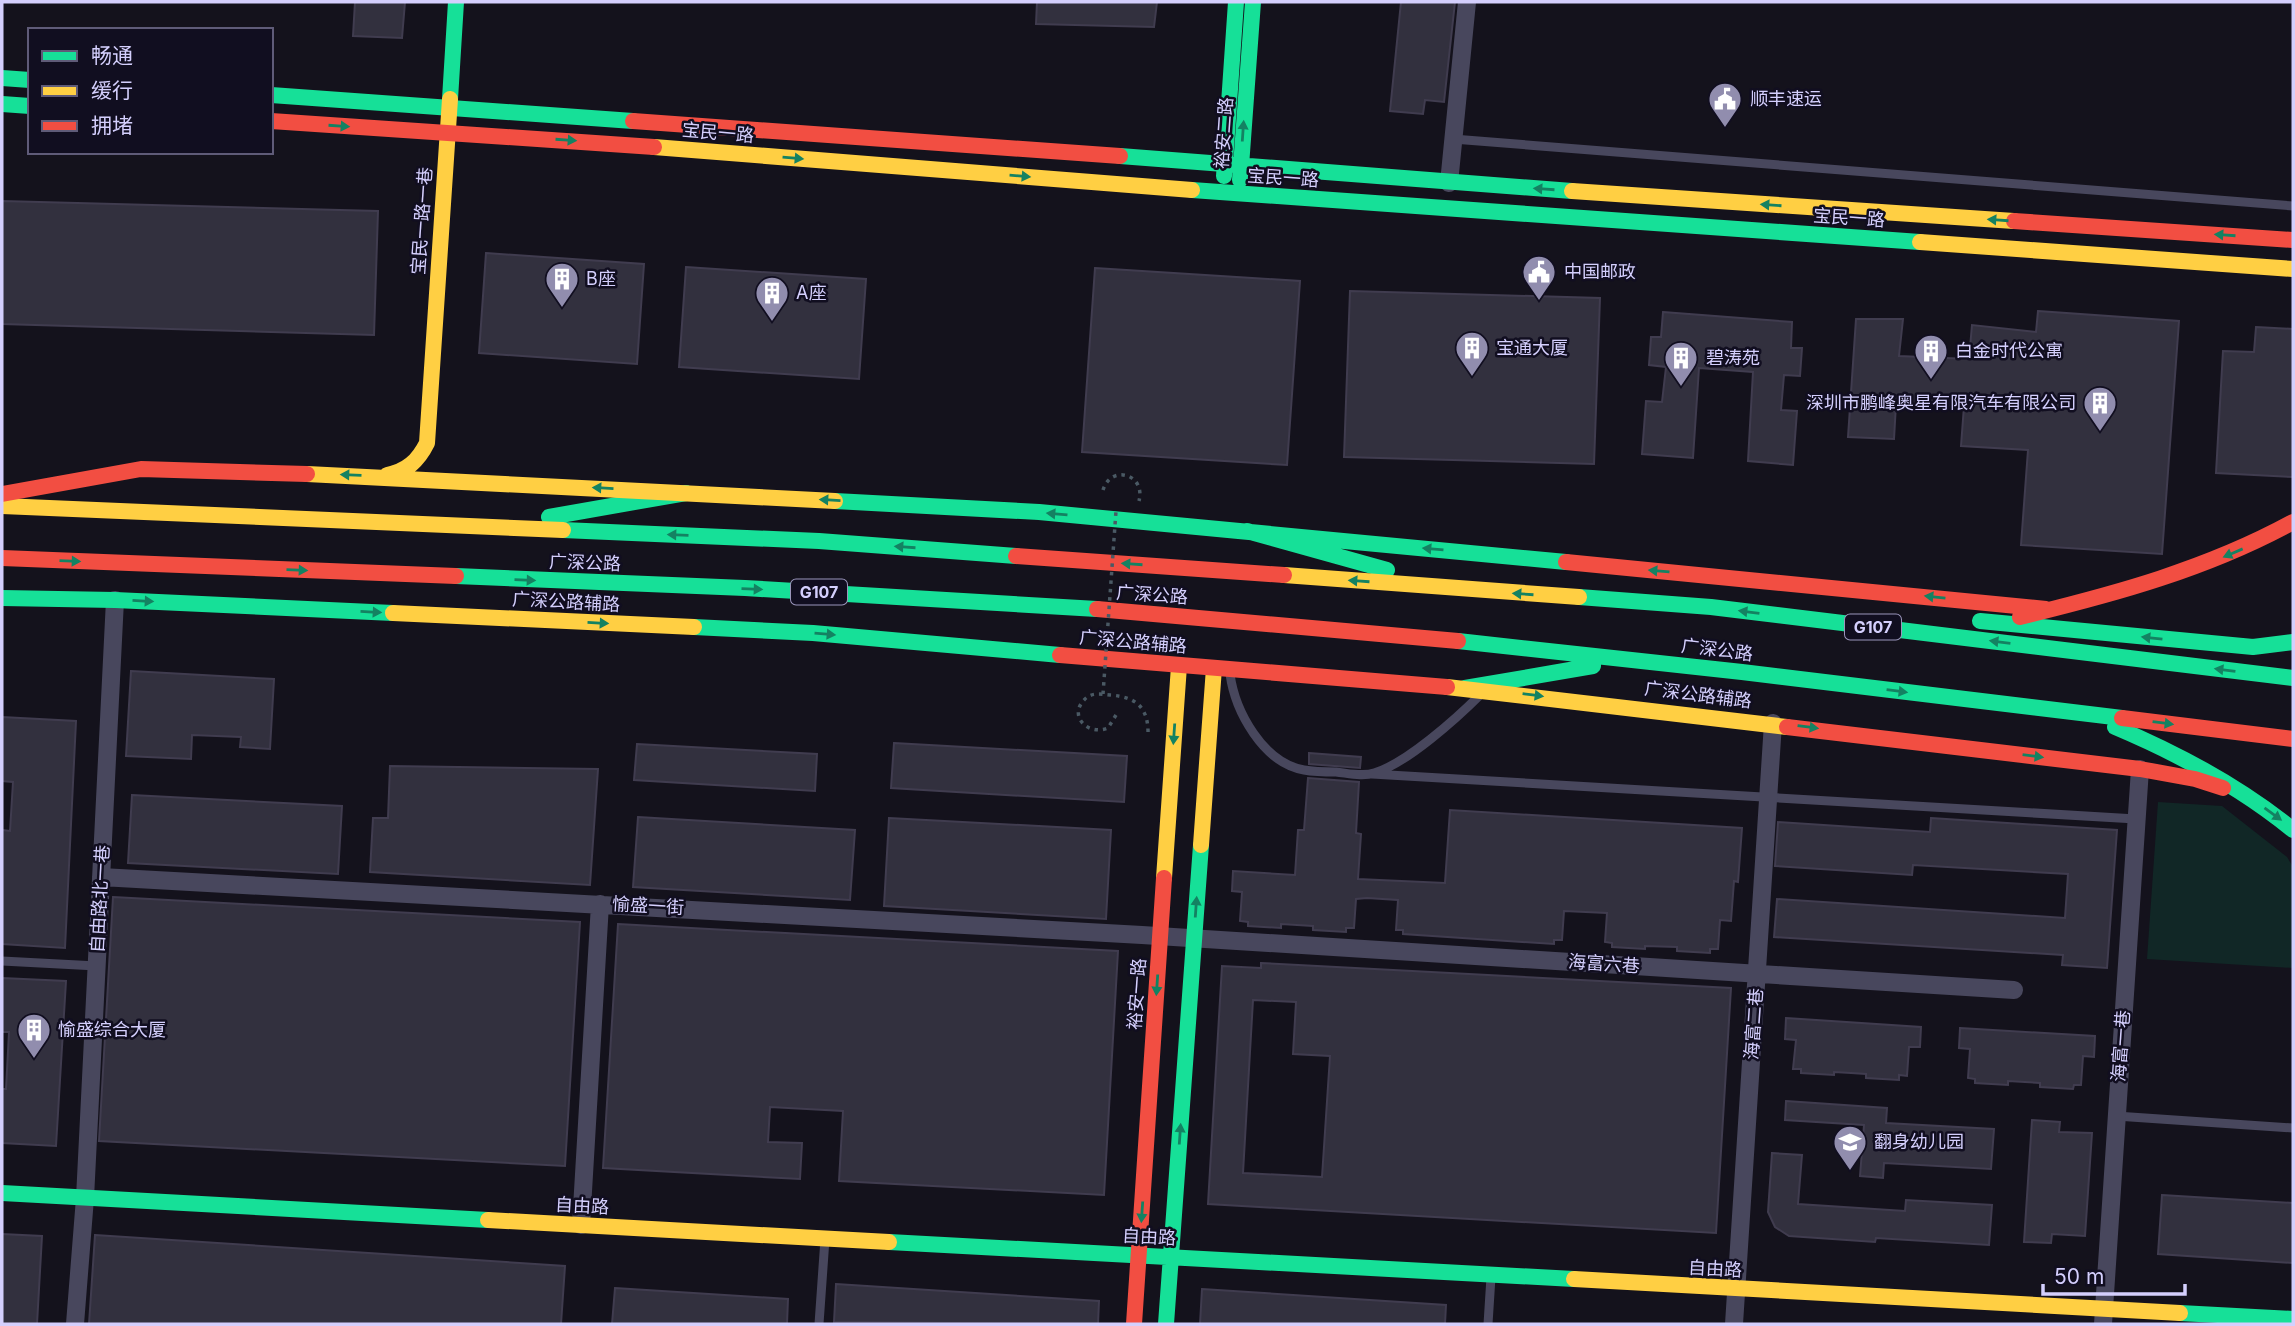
<svg xmlns="http://www.w3.org/2000/svg" width="2295" height="1326" viewBox="0 0 2295 1326" font-family="Inter,'Noto Sans SC',sans-serif">
  <style>
    .green { fill: #112726 }
    .building { fill: #32303e; stroke: #403c4f; stroke-width: 2; fill-rule: evenodd }
    .lines { fill: none; stroke-linecap: round; stroke-linejoin: round }
    .path { stroke: #4a5964; stroke-width: 3.5; stroke-dasharray: 3.5 5; stroke-linecap: butt }
    .lane { stroke: #48475d; stroke-width: 9 }
    .street { stroke: #48475d; stroke-width: 18 }
    .fast { stroke: #16e098; stroke-width: 16 }
    .slow { stroke: #ffcf43; stroke-width: 16 }
    .jam { stroke: #f24e42; stroke-width: 16 }
    .path-bridge { stroke: #4a5964; stroke-width: 3.5; stroke-dasharray: 3.5 5; stroke-linecap: butt }
    .oneway { fill: #148262 }
    .labels { text-anchor: middle; stroke-width: 5; stroke-linejoin: round; paint-order: stroke }
    .shield { fill: #110e20; stroke: #9a95bb; stroke-width: 2 }
    .shield-label { font-size: 16px; font-weight: bold; fill: #d4cffd }
    .poi-label { font-size: 18px; fill: #d4cffd; stroke: #110e20; text-anchor: start }
    .street-label { font-size: 18px; fill: #d4cffd; stroke: #110e20 }
  </style>
  <rect width="100%" height="100%" fill="#14121c"/>
  <!-- green -->
  <path class="green" d="M2158 802 2222 806 2287 857 2293 867V968L2147 959Z"/>
  <!-- building -->
  <path class="building" d="M355 2H405L402 38 353 36Z
    M1037 2H1157L1154 27 1036 24Z
    M1401 2H1455L1444 102 1425 100 1423 114 1390 111Z
    M2 201 378 211 374 335 2 324Z
    M486 253 644 264 637 364 479 353Z
    M686 267 866 279 859 379 679 367Z
    M1095 268 1300 281 1287 465 1082 452Z
    M1350 291 1600 298 1594 464 1344 457Z
    M2038 311 2179 321 2162 554 2021 545 2028 450 1961 446 1964 406 1896 404 1894 439 1848 437 1856 319H1903L1899 356 1969 359 1972 325 2036 332Z
    M1663 312 1792 322 1791 348H1802L1800 376 1784 375 1781 410 1797 411 1793 465 1748 461 1753 372 1699 368 1693 458 1642 454 1646 401 1662 402 1666 367 1649 365 1651 337H1661Z
    M2256 327 2293 329V477L2216 473 2223 351 2254 352Z
    M131 671 274 679 270 749 240 747 241 737 192 735 191 759 126 756Z
    M2 717 76 721 65 948 2 944V830L10 831 13 782 2 781Z
    M894 743 1127 756 1124 802 891 788Z
    M637 744 817 754 815 791 634 780Z
    M1309 753 1361 757 1360 768 1309 764Z
    M390 766 598 769 590 885 370 872 373 818H388Z
    M1308 778 1359 782 1356 833 1361 834 1358 879 1445 883 1450 810 1742 828 1738 882 1734 881 1731 921 1720 920 1718 949H1710V953L1677 951V947L1645 946V949L1612 947V943L1605 942 1607 913 1564 911 1562 940H1554V944L1403 934V930H1396L1398 900 1367 898 1356 899 1354 928H1346V932L1313 930V926L1281 924V928L1248 926V922L1240 921 1242 892 1232 891 1233 871 1295 875 1298 830H1304Z
    M132 795 342 806 338 874 128 863Z
    M638 817 855 830 850 900 633 887Z
    M889 818 1111 830 1106 919 884 906Z
    M1931 818 2117 830 2107 968 2062 965 2063 955 1774 937 1777 899 2065 918 2068 874 1913 865 1912 875 1775 866 1778 822 1930 832Z
    M113 897 580 922 565 1166 99 1141Z
    M618 924 1118 951 1104 1195 839 1181 843 1111 770 1107 768 1142 802 1143 800 1179 603 1168Z
    M1261 963 1731 988 1716 1233 1208 1204 1222 966 1261 968ZM1253 1000 1296 1002 1293 1054 1330 1056 1322 1177 1243 1173Z
    M2 978 66 981 56 1146 2 1143V1089H6L9 1032H2Z
    M1786 1018 1921 1027 1920 1047H1909L1907 1076 1899 1075V1080L1866 1078V1074L1851 1073 1834 1072V1075L1801 1073V1069H1793L1796 1040 1785 1039Z
    M1960 1028 2095 1036 2094 1057 2083 1056 2081 1085H2074L2073 1089 2040 1087V1083L2025 1082 2008 1081V1085L1975 1083V1079L1968 1078 1970 1049 1959 1048Z
    M1786 1101 1887 1108 1886 1123 1994 1129 1991 1169 1884 1163 1883 1178 1860 1176 1864 1125 1785 1120Z
    M2032 1120 2060 1122 2059 1132 2092 1133 2085 1236 2052 1234 2051 1243 2024 1242Z
    M1772 1153 1802 1155 1798 1204 1905 1211 1906 1200 1992 1205 1989 1245 1876 1238 1875 1242 1789 1236 1775 1227 1768 1212Z
    M2162 1195 2293 1203V1263L2158 1254Z
    M2 1234 42 1236 37 1324H2Z
    M95 1235 565 1266 561 1324H89Z
    M836 1284 1099 1301 1098 1324 834 1322Z
    M615 1288 788 1299 787 1324H612Z
    M1202 1289 1446 1305 1445 1324H1200Z"/>
  <g class="lines">
    <!-- path -->
    <path class="path" d="M1103 490C1111 464 1146 474 1139 501
      M1116 715 1108 728C1089 736 1068 717 1084 700 1091 692 1100 694 1110 695 1137 697 1149 708 1148 736"/>
    <!-- lane -->
    <path class="lane" d="M1453 139 2293 206
      M1230 674C1235 711 1263 763 1304 770 1315 772 1326 772 1336 772 1347 773 1363 777 1374 773 1406 764 1457 718 1481 694
      M1372 774 2136 819
      M2 961 97 966
      M2116 1116 2293 1128
      M819 1324 825 1239
      M1488 1324 1491 1277"/>
    <!-- street -->
    <path class="street" d="M1449 183 1467 2
      M101 877 1142 935 2014 990
      M581 1225 600 904
      M75 1324 85 1198 115 600
      M1734 1324 1773 723
      M2103 1324 2140 769"/>
    <!-- fast -->
    <path class="fast" d="M2 78 30 80
      M271 95 633 121
      M450 99 456 2
      M2 104 30 106
      M1120 156 1572 191
      M1224 176 1236 2
      M1240 180 1253 2
      M1192 190 1920 242
      M835 501 1039 512 1566 562
      M549 517 686 493
      M563 530 819 541 1016 556
      M1247 531 1387 570
      M456 576 745 588 1097 609
      M1579 597 1711 607 2293 678
      M2 598 115 600 393 613
      M1980 621 2253 647 2293 642
      M694 627 813 633 1060 655
      M1458 641 1742 672 2122 718
      M1465 688 1593 666
      M2115 727C2179 754 2239 786 2293 830
      M2 1193 488 1220
      M889 1242 1574 1279
      M2180 1313 2293 1319
      M1166 1324 1201 845"/>
    <!-- slow -->
    <path class="slow" d="M654 147 1192 190
      M1572 191 2014 221
      M1920 242 2293 269
      M307 474 835 501
      M387 475C407 471 418 461 427 443L450 99
      M2 506 563 530
      M1284 575 1579 597
      M393 613 694 627
      M1447 687 1787 727
      M1201 845 1214 668
      M1164 878 1179 666
      M488 1220 889 1242
      M1574 1279 2180 1313"/>
    <!-- jam -->
    <path class="jam" d="M271 121 654 147
      M633 121 1120 156
      M2014 221 2293 240
      M2 494 141 469 307 474
      M1016 556 1284 575
      M2 558 456 576
      M1566 562 2046 609
      M1097 609 1458 641
      M2020 617C2115 594 2207 569 2293 522
      M1060 655 1447 687
      M2122 718 2293 739
      M1787 727 2140 769 2195 779 2223 788
      M1134 1324 1164 878"/>
    <!-- path-bridge -->
    <path class="path-bridge" d="M1103 694 1116 511"/>
  </g>
  <!-- one-way arrows -->
  <defs><path id="oneway-solid" d="M-6-.8H1V-3.2L6.5 0L1 3.2V.8H-6Z" transform="scale(1.75)"/></defs>
  <g class="oneway">
    <use href="#oneway-solid" transform="translate(339 126) rotate(4)"/>
    <use href="#oneway-solid" transform="translate(1243 131) rotate(-86)"/>
    <use href="#oneway-solid" transform="translate(566 140) rotate(4)"/>
    <use href="#oneway-solid" transform="translate(793 158) rotate(5)"/>
    <use href="#oneway-solid" transform="translate(1020 176) rotate(5)"/>
    <use href="#oneway-solid" transform="translate(1544 189) rotate(-176)"/>
    <use href="#oneway-solid" transform="translate(1771 205) rotate(-176)"/>
    <use href="#oneway-solid" transform="translate(1998 220) rotate(-176)"/>
    <use href="#oneway-solid" transform="translate(2225 235) rotate(-176)"/>
    <use href="#oneway-solid" transform="translate(351 475) rotate(-178)"/>
    <use href="#oneway-solid" transform="translate(603 488) rotate(-177)"/>
    <use href="#oneway-solid" transform="translate(830 500) rotate(-177)"/>
    <use href="#oneway-solid" transform="translate(1057 514) rotate(-175)"/>
    <use href="#oneway-solid" transform="translate(678 535) rotate(-178)"/>
    <use href="#oneway-solid" transform="translate(905 547) rotate(-176)"/>
    <use href="#oneway-solid" transform="translate(1433 549) rotate(-175)"/>
    <use href="#oneway-solid" transform="translate(2233 553) rotate(157)"/>
    <use href="#oneway-solid" transform="translate(70 561) rotate(2)"/>
    <use href="#oneway-solid" transform="translate(1132 564) rotate(-176)"/>
    <use href="#oneway-solid" transform="translate(297 570) rotate(2)"/>
    <use href="#oneway-solid" transform="translate(1659 571) rotate(-175)"/>
    <use href="#oneway-solid" transform="translate(525 580) rotate(2)"/>
    <use href="#oneway-solid" transform="translate(1359 581) rotate(-176)"/>
    <use href="#oneway-solid" transform="translate(752 589) rotate(2)"/>
    <use href="#oneway-solid" transform="translate(1523 594) rotate(-176)"/>
    <use href="#oneway-solid" transform="translate(1935 597) rotate(-174)"/>
    <use href="#oneway-solid" transform="translate(143 601) rotate(3)"/>
    <use href="#oneway-solid" transform="translate(371 612) rotate(3)"/>
    <use href="#oneway-solid" transform="translate(1749 612) rotate(-173)"/>
    <use href="#oneway-solid" transform="translate(598 623) rotate(3)"/>
    <use href="#oneway-solid" transform="translate(825 634) rotate(5)"/>
    <use href="#oneway-solid" transform="translate(2152 638) rotate(-174)"/>
    <use href="#oneway-solid" transform="translate(2000 642) rotate(-173)"/>
    <use href="#oneway-solid" transform="translate(2225 670) rotate(-173)"/>
    <use href="#oneway-solid" transform="translate(1897 691) rotate(7)"/>
    <use href="#oneway-solid" transform="translate(1533 695) rotate(7)"/>
    <use href="#oneway-solid" transform="translate(2163 723) rotate(7)"/>
    <use href="#oneway-solid" transform="translate(1808 727) rotate(7)"/>
    <use href="#oneway-solid" transform="translate(1174 734) rotate(94)"/>
    <use href="#oneway-solid" transform="translate(2033 756) rotate(7)"/>
    <use href="#oneway-solid" transform="translate(2273 814) rotate(36)"/>
    <use href="#oneway-solid" transform="translate(1196 907) rotate(-86)"/>
    <use href="#oneway-solid" transform="translate(1157 985) rotate(94)"/>
    <use href="#oneway-solid" transform="translate(1180 1134) rotate(-86)"/>
    <use href="#oneway-solid" transform="translate(1142 1212) rotate(94)"/>
  </g>
  <!-- icons -->
  <defs>
    <symbol id="civic-pin" viewBox="-11 -11 22 30"><path d="M0 17L-7.5 6A9.5 9.5 0 1 1 7.5 6Z" fill="#918dae" stroke="#110e20"/><path d="M-.6-6.5H3V-4.5H.6V-3L4-1V1h2V6H-6V1h2V-1L-.6-3ZM-1.2 2.5V6h2.4V2.5Z" fill="#fff"/></symbol>
    <symbol id="building-pin" viewBox="-11 -11 22 30"><path d="M0 17L-7.5 6A9.5 9.5 0 1 1 7.5 6Z" fill="#918dae" stroke="#110e20"/><path d="M-4-6H4V6H1V3H-1V6H-4ZM-2.5-4.3h1.7v1.8h-1.7ZM.8-4.3h1.7v1.8H.8ZM-2.5-1h1.7V.8h-1.7ZM.8-1h1.7V.8H.8Z" fill="#fff"/></symbol>
    <symbol id="school-pin" viewBox="-11 -11 22 30"><path d="M0 17L-7.5 6A9.5 9.5 0 1 1 7.5 6Z" fill="#918dae" stroke="#110e20"/><path d="M0-5L7-2L0 1L-7-2ZM-4 1L0 2.5L4 1V4Q0 6-4 4Z" fill="#fff"/></symbol>
  </defs>
  <g fill-rule="evenodd">
    <use href="#civic-pin" x="1706" y="80" width="38" height="52"/>
    <use href="#civic-pin" x="1520" y="253" width="38" height="52"/>
    <use href="#building-pin" x="543" y="260" width="38" height="52"/>
    <use href="#building-pin" x="753" y="274" width="38" height="52"/>
    <use href="#building-pin" x="1453" y="329" width="38" height="52"/>
    <use href="#building-pin" x="1912" y="332" width="38" height="52"/>
    <use href="#building-pin" x="1662" y="339" width="38" height="52"/>
    <use href="#building-pin" x="2081" y="384" width="38" height="52"/>
    <use href="#building-pin" x="15" y="1011" width="38" height="52"/>
    <use href="#school-pin" x="1831" y="1123" width="38" height="52"/>
  </g>
  <g class="labels">
    <!-- shield labels -->
    <g class="shield">
      <rect x="791" y="579.5" width="56" height="25" rx="5"/>
      <rect x="1845" y="614.5" width="56" height="25" rx="5"/>
    </g>
    <g class="shield-label">
      <text x="819" y="598">G107</text>
      <text x="1873" y="633">G107</text>
    </g>
    <!-- poi labels -->
    <g class="poi-label">
      <text x="1750" y="105">顺丰速运</text>
      <text x="1564" y="278">中国邮政</text>
      <text x="586" y="285">B座</text>
      <text x="796" y="299">A座</text>
      <text x="1496" y="354">宝通大厦</text>
      <text x="1955" y="357">白金时代公寓</text>
      <text x="1706" y="364">碧涛苑</text>
      <text x="2076" y="409" text-anchor="end">深圳市鹏峰奥星有限汽车有限公司</text>
      <text x="58" y="1036">愉盛综合大厦</text>
      <text x="1874" y="1148">翻身幼儿园</text>
    </g>
    <!-- street labels -->
    <g class="street-label">
      <text transform="translate(718 133) rotate(5)" y="6">宝民一路</text>
      <text transform="translate(1224 133) rotate(-86)" y="6">裕安二路</text>
      <text transform="translate(1283 178) rotate(4)" y="6">宝民一路</text>
      <text transform="translate(1849 218) rotate(4)" y="6">宝民一路</text>
      <text transform="translate(422 221) rotate(-86)" y="6">宝民一路一巷</text>
      <text transform="translate(585 563) rotate(2)" y="6">广深公路</text>
      <text transform="translate(1152 595) rotate(4)" y="6">广深公路</text>
      <text transform="translate(566 602) rotate(3)" y="6">广深公路辅路</text>
      <text transform="translate(1133 642) rotate(5)" y="6">广深公路辅路</text>
      <text transform="translate(1717 650) rotate(7)" y="6">广深公路</text>
      <text transform="translate(1698 695) rotate(7)" y="6">广深公路辅路</text>
      <text transform="translate(100 899) rotate(-87)" y="6">自由路北一巷</text>
      <text transform="translate(648 906) rotate(3)" y="6">愉盛一街</text>
      <text transform="translate(1604 964) rotate(4)" y="6">海富六巷</text>
      <text transform="translate(1137 994) rotate(-86)" y="6">裕安一路</text>
      <text transform="translate(1754 1024) rotate(-86)" y="6">海富二巷</text>
      <text transform="translate(2121 1046) rotate(-86)" y="6">海富一巷</text>
      <text transform="translate(582 1206) rotate(3)" y="6">自由路</text>
      <text transform="translate(1149 1237) rotate(3)" y="6">自由路</text>
      <text transform="translate(1715 1269) rotate(3)" y="6">自由路</text>
    </g>
  </g>
  <!-- border -->
  <rect width="2295" height="1326" fill="none" stroke="#d4cffd" stroke-width="7"/>
  <!-- legend -->
  <rect x="28" y="28" width="245" height="126" fill="#110e20" stroke="#5f5b78" stroke-width="2"/>
  <rect x="42" y="51" width="35" height="10" fill="#16e098" stroke="#5f5b78" stroke-width="2"/>
  <text x="91" y="63" font-size="21" fill="#d4cffd">畅通</text>
  <rect x="42" y="86" width="35" height="10" fill="#ffcf43" stroke="#5f5b78" stroke-width="2"/>
  <text x="91" y="98" font-size="21" fill="#d4cffd">缓行</text>
  <rect x="42" y="121" width="35" height="10" fill="#f24e42" stroke="#5f5b78" stroke-width="2"/>
  <text x="91" y="133" font-size="21" fill="#d4cffd">拥堵</text>
  <!-- scale -->
  <path d="M2043 1284v10h142v-10" fill="none" stroke="#d4cffd" stroke-width="3.5"/>
  <text x="2054" y="1284" font-size="21" fill="#d4cffd" stroke="#110e20" stroke-width="5" paint-order="stroke">50 m</text>
</svg>
